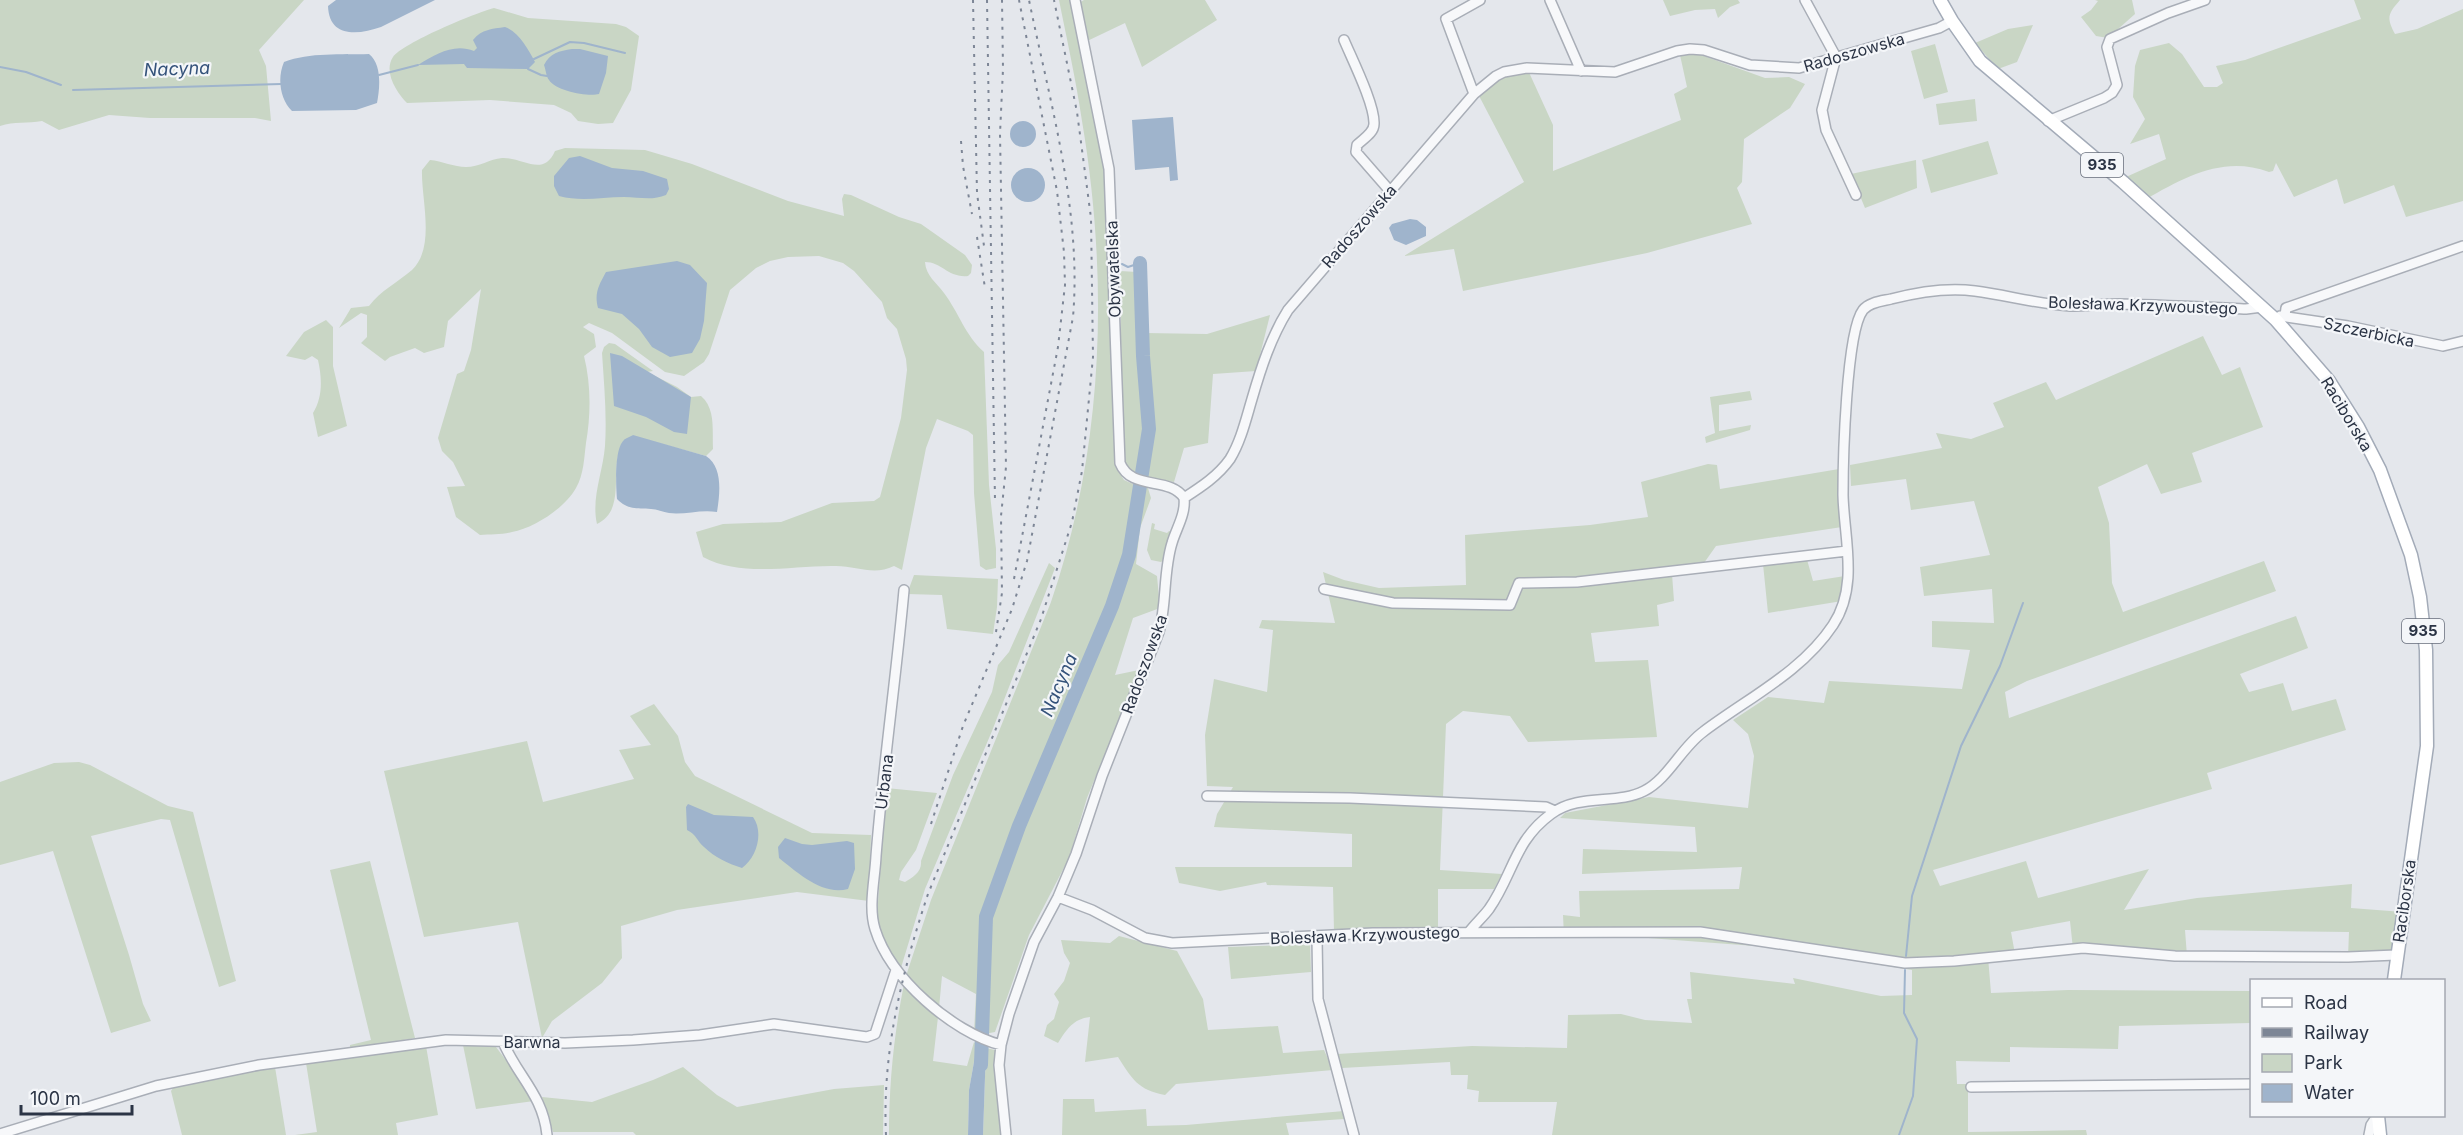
<svg xmlns="http://www.w3.org/2000/svg" width="2463" height="1135" viewBox="0 0 2463 1135" font-family="Inter,sans-serif">
  <style>
    .green { fill: #c9d6c5 }
    .water { fill: #9fb4cc }
    .lines { fill: none; stroke-linecap: round; stroke-linejoin: round }
    .stream { stroke: #9fb4cc; stroke-width: 2 }
    .river { stroke: #9fb4cc; stroke-width: 14 }
    .minor-casing { stroke: #a9aeb7; stroke-width: 12 }
    .major-casing { stroke: #a3abb8; stroke-width: 15 }
    .minor { stroke: #f7f8fa; stroke-width: 9 }
    .major { stroke: #fff; stroke-width: 12 }
    .rail { stroke: #7d8696; stroke-width: 2; stroke-dasharray: 3 6; stroke-linecap: butt }
    .labels { text-anchor: middle; stroke-width: 4.5; stroke-linejoin: round; paint-order: stroke }
    .shield { fill: #f4f6f9; stroke: #676e7b; stroke-width: 1.5 }
    .shield-label { font-size: 15px; font-weight: bold; fill: #2b3445 }
    .street-label { font-size: 16px; fill: #2b3445; stroke: #f4f6f9 }
    .water-label { font-size: 18px; font-style: italic; fill: #34527a; stroke: #f4f6f9 }
  </style>
  <rect width="100%" height="100%" fill="#e4e7ec"/>
  <!-- green -->
  <path class="green" d="M0 0H304L259 50 266 66 271 121 255 118H150L109 115 59 130 42 121C28 124 14 121 0 126Z
    M1059 0H1071L1104 162 1114 401 1120 474 1124 480 1137 486 1127 555 1077 683 1016 827 984 916 980 1033H974L976 994 942 976 939 1008 906 976 931 900 1051 602C1104 447 1109 281 1082 121 1076 80 1067 40 1059 0Z
    M1084 0H1205L1217 20 1142 67 1125 23 1083 43 1075 5Z
    M1663 0H1738L1740 3 1730 7 1718 18 1715 9 1695 10 1670 16Z
    M2095 0H2132L2135 14 2108 38 2096 36 2081 17 2091 10 2098 1Z
    M2354 0H2400C2388 14 2386 17 2395 34L2417 29 2463 9V201L2406 217 2394 185 2344 204 2337 179 2294 197 2276 163 2273 171 2269 172C2224 155 2185 177 2146 199L2126 177 2166 159 2159 134 2130 144 2145 119 2133 97 2135 66 2140 50 2169 43 2182 54 2204 87H2217L2223 83 2216 66 2245 60 2361 19Z
    M494 8 528 18 616 24 626 27 639 36 631 90 613 123 598 124 578 121 571 113 554 105 490 100 407 103C397 93 383 72 393 57 403 43 475 13 494 8Z
    M2033 25 2017 62 1998 69 1975 43 2008 29Z
    M1935 44 1948 92 1924 99 1911 51Z
    M1680 55H1701L1765 78 1789 77 1805 84 1790 108 1744 139 1742 182 1737 188 1752 224 1647 253 1463 291 1454 249 1404 256 1524 182 1477 92 1496 76 1527 68 1553 125V171L1681 120 1674 94 1687 87Z
    M1975 99 1977 121 1939 125 1936 104Z
    M1988 141 1998 174 1931 193 1922 160Z
    M565 148 645 150 692 164 788 201 844 216 842 199 844 194 851 195 899 217 921 224 965 255 972 265 971 273 968 276C948 278 942 262 925 262 926 276 936 282 944 293 959 313 965 335 984 352L989 485 996 549V568L986 570 980 566 974 493 973 435 968 431 937 419 926 448 902 570 894 566C874 576 857 566 836 566 793 565 742 578 703 557L696 532 723 524 781 522 832 503 874 501 880 497 901 418 907 370 906 359 897 329 887 318 882 302 854 271 843 263 819 256 788 257 770 261 756 268 730 290 709 354 704 362 684 376 665 372 612 333 589 323 583 327 594 334 596 347 584 356C591 384 591 414 586 443 584 458 584 474 576 488 565 508 534 528 512 532 502 535 490 534 480 535L456 517 447 487 465 486 453 462 442 451 438 438 457 374 464 371 471 350 481 289 448 321 444 347 424 353 415 348 390 357 385 361 361 343 367 337V315L361 313 339 328 351 308 369 306C381 290 397 283 412 270 436 247 421 199 422 170L430 160C442 161 454 167 466 167 479 167 490 159 502 158 523 157 543 178 555 151Z
    M1916 160 1917 188 1865 208 1851 174Z
    M1120 271 1137 272 1140 374 1146 427 1138 475 1123 466Z
    M1270 315 1256 371 1213 374 1208 443 1184 448 1174 482 1143 477 1151 428 1145 333 1207 334Z
    M326 320 333 327V366L347 426 318 437 313 413C323 397 322 378 318 360L312 356 305 360 286 356 304 332Z
    M2203 336 2222 375 2240 367 2263 427 2192 453 2202 482 2161 494 2147 464 2098 487 2109 523 2112 583 2123 612 2264 561 2276 591 2027 681 2005 692 2009 718 2296 616 2308 648 2240 674 2249 692 2283 683 2292 711 2336 699 2346 730 2207 773 2212 789 1933 870 1940 886 2026 861 2038 898 2149 869 2124 910 2197 898 2352 884 2351 908 2403 912 2396 955 2348 957 2349 932 2185 930 2187 956 2073 949 2070 921 2011 932 2015 954 1988 957 1991 993 2068 990 2251 991V1023L2119 1026 2118 1049 2010 1047V1062L1956 1061 1957 1084H1968V1132L2086 1130 2087 1135H1552L1557 1102H1478L1479 1091 1467 1089 1468 1075H1451L1450 1062 1342 1068 1337 1054 1472 1046 1567 1048 1568 1015 1621 1014 1645 1020 1692 1023 1687 999H1692L1690 972 1795 984 1793 978 1881 996 1912 995V970L1768 947 1635 937 1564 936 1563 915 1580 917 1579 891 1739 889 1742 867 1582 874 1583 849 1697 852 1695 827 1560 818 1565 813 1649 797 1748 808 1754 756 1748 734 1733 720 1768 697 1824 703 1829 681 1962 689 1970 650 1932 647V621L1994 623 1992 589 1924 596 1920 567 1990 555 1974 501 1911 510 1906 479 1851 486 1850 465 1942 448 1936 433 1971 439 2004 427 1993 403 2046 382 2056 400Z
    M609 343 615 344 653 371 647 372 677 387 691 397 701 396C716 409 712 430 713 449L706 456 633 436C600 451 633 507 597 524 591 498 603 472 605 446 607 415 604 384 602 353L604 347Z
    M1750 391 1752 400 1719 405V431L1751 425 1750 430 1706 443 1705 437 1715 433 1710 397Z
    M1708 464 1717 465 1720 489 1839 469 1842 527 1716 546 1704 563 1672 574 1674 601 1657 605 1659 626 1591 633 1595 662 1648 660 1657 737 1528 742 1510 716 1463 711 1446 724 1440 870 1502 874 1494 889H1438V927L1334 931 1333 887 1267 885 1266 882 1220 891 1179 883 1175 867H1352V834L1214 827 1217 814 1233 787 1207 786 1205 735 1214 679 1267 692 1273 630 1259 628 1262 620 1335 623 1323 572 1344 580 1379 588 1466 585 1465 535 1590 525 1648 517 1641 482Z
    M1142 484 1147 485 1151 498 1140 528 1136 564 1157 576 1160 608 1133 618 1115 675 1139 670 1087 798 1069 858 1029 935 995 1032 984 1034 989 918 1021 828 1114 610 1130 556Z
    M1152 523 1155 524 1154 529 1167 533 1169 531 1172 532 1164 560 1161 562 1151 560 1147 550Z
    M1806 556 1813 581 1845 576 1842 601 1768 613 1763 564Z
    M1049 563 1055 568 992 731 925 889 900 971 883 937 877 917 886 788 937 793 916 850 901 872 899 880 905 882C913 877 922 872 921 861L953 775 992 692 998 665 1009 652Z
    M914 575 998 579 997 607 993 634 947 629 942 595 907 594Z
    M654 704 678 736 685 762 695 776 812 833 871 835 869 901 797 892 677 910 621 926 622 958 602 983 552 1021 542 1038 518 922 424 937 384 771 527 741 543 802 634 779 619 750 651 745 630 716Z
    M79 762 90 765 168 806 193 812 236 981 219 987 170 820 161 819 91 836 129 955 143 1004 151 1021 111 1033 53 851 0 865V782L54 763Z
    M370 861 415 1038 350 1049V1045L371 1040 330 870Z
    M1119 936 1177 951 1203 999 1208 1030 1278 1026 1283 1053 1324 1050 1333 1070 1176 1084 1165 1095C1138 1090 1132 1079 1118 1057L1085 1062 1090 1017C1073 1019 1067 1029 1058 1043L1044 1036 1047 1025 1054 1019 1059 1002 1054 994 1064 981 1070 963 1064 953 1061 940 1110 943Z
    M1310 944 1311 972 1231 979 1228 947Z
    M904 984 938 1017 933 1061 967 1066 974 1042 977 1045 969 1090 968 1135H889C889 1083 894 1034 904 984Z
    M463 1045 496 1047 512 1068 519 1075 534 1101 476 1109Z
    M426 1046 438 1115 396 1123 398 1135H295L317 1132 306 1063Z
    M986 1048 995 1050 1002 1135H983Z
    M275 1067 286 1135H182L171 1091 175 1085Z
    M683 1067 717 1095 737 1107 834 1089 884 1085 883 1135H636L633 1132H553L542 1097 592 1102 653 1080Z
    M1063 1099H1094L1095 1112 1146 1109 1147 1126 1186 1125 1344 1111V1119L1286 1123 1289 1135H1062Z"/>
  <!-- water -->
  <path class="water" d="M336 0H435L381 27C358 35 329 38 328 6Z
    M505 27C519 32 528 49 535 62L528 69 467 68 464 64 418 65C436 54 454 43 474 51L477 48 473 40C482 29 492 29 505 27Z
    M572 49H580L608 56 606 73 599 94C588 97 556 91 549 80 546 76 546 70 544 65 550 53 559 51 572 49Z
    M369 54C382 64 380 88 377 103L356 110 292 111C280 99 277 78 284 62 310 52 341 55 369 54Z
    M1173 117 1178 180 1170 181 1169 167 1135 170 1132 120Z
    M1010 134a13 13 0 1 1 26 0a13 13 0 1 1-26 0Z
    M580 156 612 168 643 171 667 179 669 189 666 195C652 201 639 197 624 197 602 197 581 202 559 196L554 186V176L569 158Z
    M1011 185a17 17 0 1 1 34 0a17 17 0 1 1-34 0Z
    M1410 219 1417 220 1426 227V236L1406 245 1394 240 1389 228 1392 224Z
    M677 261 690 265 707 283 704 321 700 339 692 353 670 357 652 347 639 329 622 314 598 308C594 293 599 285 606 272Z
    M610 353 622 356 691 397 687 434 674 432 646 417 614 406Z
    M633 435 706 456C723 467 720 493 717 512 701 509 685 515 669 513 663 512 657 509 651 509 636 508 628 510 617 499 616 486 614 449 624 440 624 439 632 436 633 435Z
    M688 804 714 815 753 817C764 832 757 857 742 868 729 864 714 857 704 847 697 841 696 834 687 830L686 807Z
    M785 838 802 844 812 845 847 841 854 843 855 869 848 889C822 896 797 872 779 858L778 847Z
    M977 1045 986 1048 983 1135H968L969 1090Z"/>
  <g class="lines">
    <!-- stream -->
    <path class="stream" d="M534 59 570 42 584 43 625 53
      M0 67 26 72 61 85
      M528 69 541 75 547 76
      M379 75 418 65
      M73 90 281 84
      M1122 264 1128 267 1140 263
      M1906 956 1912 896 1961 746 2000 666 2023 603
      M1899 1135 1913 1096 1917 1039 1904 1013 1905 970"/>
    <!-- river -->
    <path class="river" d="M981 1065 986 917 1019 826 1112 606 1129 555 1149 429 1143 356 1140 263"/>
    <defs>
      <path id="minor" d="M1075 0 1109 169 1120 463C1131 491 1170 476 1184 498
        M1550 0 1581 71
        M1805 0 1836 57 1822 110 1826 130 1856 195
        M1344 40C1352 59 1375 105 1374 124 1374 133 1363 139 1357 145L1356 152 1390 191
        M1474 94 1446 19 1480 0
        M2048 121 2104 98 2112 93 2117 85 2107 47 2110 39 2168 13 2205 0
        M2280 316 2348 326 2443 346 2463 341
        M2285 316 2286 308 2463 246
        M1184 498C1201 487 1218 476 1230 459 1241 441 1246 419 1252 399 1261 368 1271 337 1288 310L1474 94 1496 76 1504 72 1527 68 1615 72 1677 51 1690 49 1704 50 1750 65 1799 68 1939 28 1952 21
        M1324 589 1393 603 1510 605 1519 583 1577 582 1847 551
        M904 590C896 679 883 767 876 856 875 879 868 907 875 929 890 978 952 1032 1001 1045
        M1207 796 1350 798 1546 807 1555 811
        M1058 897 1092 910 1145 938 1172 943 1373 933 1700 932 1905 963 1954 961 2083 948 2175 956 2348 957 2396 955
        M1469 932C1475 924 1483 917 1489 909 1513 875 1514 841 1551 814 1579 793 1617 805 1644 791 1668 779 1681 748 1703 732 1748 698 1802 672 1833 625 1859 586 1844 538 1843 495 1843 462 1846 332 1863 310 1869 302 1882 301 1891 299 1918 292 1946 287 1975 291 2006 295 2038 304 2070 306 2086 306 2103 304 2119 304 2161 305 2203 307 2246 309L2262 307
        M1317 938 1318 999 1354 1135
        M503 1042C518 1077 543 1095 547 1135
        M1971 1087 2252 1084
        M0 1134 156 1086 259 1065 446 1040 565 1043 633 1040 700 1035 774 1024 867 1037 875 1034 896 970
        M1006 1135 999 1065 1001 1045 1009 1014 1034 942 1058 897 1076 854 1102 776 1159 632C1167 603 1163 572 1172 543 1176 529 1186 514 1184 498
        M2369 1135 2371 1125 2377 1116"/>
      <path id="major" d="M1940 0 1952 21 1980 61 2123 182 2276 320 2329 381 2358 427 2380 470 2411 555 2420 597 2426 650 2427 746 2394 980
        M2378 1116 2380 1135"/>
    </defs>
    <!-- minor casing -->
    <use href="#minor" class="minor-casing"/>
    <!-- major casing -->
    <use href="#major" class="major-casing"/>
    <!-- minor -->
    <use href="#minor" class="minor"/>
    <!-- major -->
    <use href="#major" class="major"/>
    <!-- rail -->
    <path class="rail" d="M973 0 977 193 984 246
      M987 0 995 501
      M961 141 963 166 972 214
      M977 237 985 288
      M1014 579 1058 347 1065 285 1064 252 1057 191 1019 0
      M996 632 1002 593 1001 516 1006 467 1000 134 1003 69 1002 0
      M931 824 963 726 1012 609 1027 561 1073 317C1082 212 1050 103 1029 0
      M886 1135C882 1052 902 972 928 894L1041 619 1072 522 1082 471 1093 357 1091 218 1077 112 1054 0"/>
  </g>
  <g class="labels">
    <!-- shield labels -->
    <g class="shield">
      <rect x="2081" y="153" width="42" height="24" rx="4.5"/>
      <rect x="2402" y="619" width="42" height="24" rx="4.5"/>
    </g>
    <g class="shield-label">
      <text x="2102" y="170">935</text>
      <text x="2423" y="636">935</text>
    </g>
    <!-- street labels -->
    <g class="street-label">
      <text transform="translate(1854 52) rotate(-16)" y="6">Radoszowska</text>
      <text transform="translate(1359 226) rotate(-49)" y="6">Radoszowska</text>
      <text transform="translate(1113 269) rotate(-92)" y="6">Obywatelska</text>
      <text transform="translate(2143 305) rotate(2)" y="6">Bolesława Krzywoustego</text>
      <text transform="translate(2369 332) rotate(12)" y="6">Szczerbicka</text>
      <text transform="translate(2347 414) rotate(59)" y="6">Raciborska</text>
      <text transform="translate(1144 664) rotate(-70)" y="6">Radoszowska</text>
      <text transform="translate(884 782) rotate(-83)" y="6">Urbana</text>
      <text transform="translate(2404 901) rotate(-82)" y="6">Raciborska</text>
      <text transform="translate(1365 935) rotate(-2)" y="6">Bolesława Krzywoustego</text>
      <text x="532" y="1048">Barwna</text>
    </g>
    <!-- water labels -->
    <g class="water-label">
      <text transform="translate(177 69) rotate(-2)" y="6">Nacyna</text>
      <text transform="translate(1059 685) rotate(-67)" y="6">Nacyna</text>
    </g>
  </g>
  <!-- legend -->
  <rect x="2250" y="979" width="195" height="138" fill="#f4f6f9" stroke="#a4a8b1" stroke-width="1.5"/>
  <rect x="2262" y="998" width="30" height="9" fill="#ffffff" stroke="#a4a8b1" stroke-width="1.5"/>
  <text x="2304" y="1009" font-size="18" fill="#2b3445">Road</text>
  <rect x="2262" y="1028" width="30" height="9" fill="#7d8696" stroke="#a4a8b1" stroke-width="1.5"/>
  <text x="2304" y="1039" font-size="18" fill="#2b3445">Railway</text>
  <rect x="2262" y="1054" width="30" height="18" fill="#c9d6c5" stroke="#a4a8b1" stroke-width="1.5"/>
  <text x="2304" y="1069" font-size="18" fill="#2b3445">Park</text>
  <rect x="2262" y="1084" width="30" height="18" fill="#9fb4cc" stroke="#a4a8b1" stroke-width="1.5"/>
  <text x="2304" y="1099" font-size="18" fill="#2b3445">Water</text>
  <!-- scale -->
  <path d="M21 1105v9h111v-9" fill="none" stroke="#2b3445" stroke-width="3"/>
  <text x="30" y="1105" font-size="18" fill="#2b3445" stroke="#f4f6f9" stroke-width="4.5" paint-order="stroke">100 m</text>
</svg>
